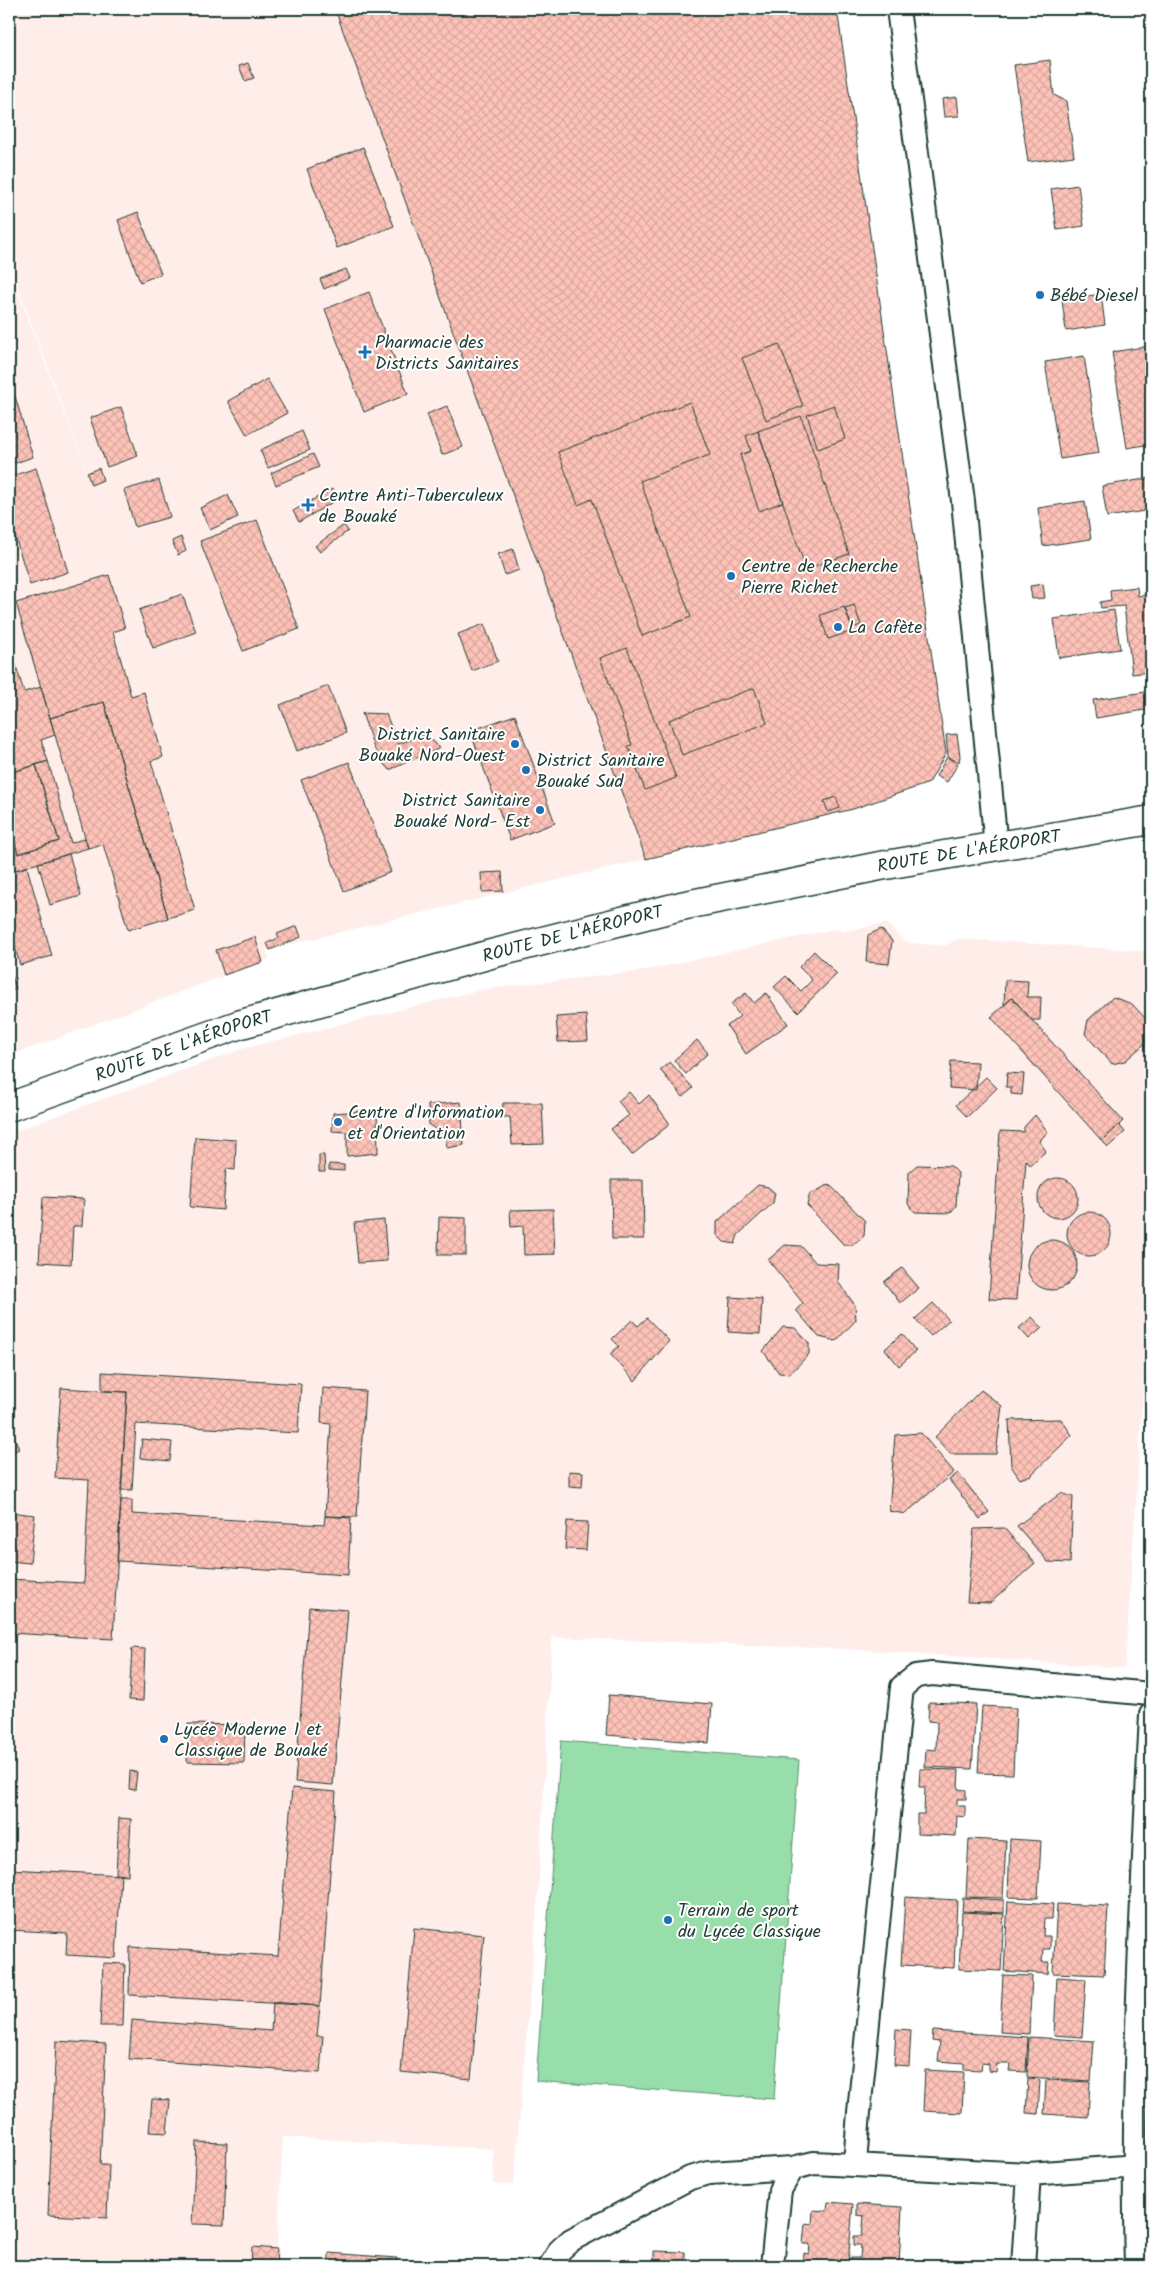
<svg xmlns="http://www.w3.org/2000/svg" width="1160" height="2275" viewBox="0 0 1160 2275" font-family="Kalam,sans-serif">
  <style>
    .built { fill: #ffedea }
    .pitch { fill: #98deab; stroke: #5c8e70 }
    .building { fill: url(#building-cross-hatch); stroke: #1f3d34 }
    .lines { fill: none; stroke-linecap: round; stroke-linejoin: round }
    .street-casing { stroke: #1f3d34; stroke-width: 26 }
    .secondary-casing { stroke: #1f3d34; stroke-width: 31 }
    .street { stroke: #fff; stroke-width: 22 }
    .secondary { stroke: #fff; stroke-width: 28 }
    .poi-dot { fill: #1f6fb2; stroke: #fff; stroke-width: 2 }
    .labels { text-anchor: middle; stroke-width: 4; stroke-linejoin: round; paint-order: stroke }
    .poi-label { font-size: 18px; fill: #1f3d34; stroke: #fff; text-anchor: start }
    .street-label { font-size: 18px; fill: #1f3d34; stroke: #fff }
  </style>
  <defs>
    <pattern id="building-cross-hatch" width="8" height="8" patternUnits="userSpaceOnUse" patternTransform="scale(1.25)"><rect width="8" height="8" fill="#fec2b8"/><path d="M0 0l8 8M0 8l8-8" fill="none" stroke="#d9a89f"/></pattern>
  </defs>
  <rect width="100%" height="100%" fill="#fff"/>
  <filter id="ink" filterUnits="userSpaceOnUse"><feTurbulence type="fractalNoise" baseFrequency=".02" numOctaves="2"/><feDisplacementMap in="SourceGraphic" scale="10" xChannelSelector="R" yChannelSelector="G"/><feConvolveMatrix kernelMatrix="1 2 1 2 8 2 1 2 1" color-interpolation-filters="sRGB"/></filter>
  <g filter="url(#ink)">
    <!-- built -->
    <path class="built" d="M9 9H335L646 859 266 950 269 959 9 1056V268L103 515 9 263Z
      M887 923 903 941 912 943 945 946 958 939 1151 951V1272L1125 1668 865 1650 552 1637 538 1894 514 2185 493 2184 494 2149 283 2137 276 2266H9V1133L245 1048 485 989 642 971 839 928 841 932Z"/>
    <!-- pitch -->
    <path class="pitch" d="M561 1741 799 1760 774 2099 536 2081Z"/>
    <!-- building -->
    <path class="building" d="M335 9H837L946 753 929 783 853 809 646 859Z
      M1050 60 1054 95 1066 101 1074 156 1028 162 1014 65Z
      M248 63 254 78 245 81 239 66Z
      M957 97 959 116 944 117 942 99Z
      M363 147 394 226 337 248 307 169Z
      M1078 185 1084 226 1057 230 1051 189Z
      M138 212 161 274 140 282 118 220Z
      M346 269 350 278 324 289 320 279Z
      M369 292 408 394 364 412 325 309Z
      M1101 294 1105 325 1066 331 1062 300Z
      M779 344 803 406 766 420 742 358Z
      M1150 346 1151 444 1127 448 1112 352Z
      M1084 356 1099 453 1060 459 1045 362Z
      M9 376 33 457 9 465Z
      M267 379 287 413 247 435 228 401Z
      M690 402 710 455 640 481 691 617 642 636 592 499 578 505 558 452Z
      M834 405 845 439 818 449 807 415Z
      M447 406 463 447 442 455 427 414Z
      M121 407 138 456 107 467 90 418Z
      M801 416 849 554 806 569 758 431Z
      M302 431 310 450 268 468 260 450Z
      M758 431 783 502 759 511 740 455 751 451 746 436Z
      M313 454 319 467 276 485 271 473Z
      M36 468 68 572 30 585 9 517V477Z
      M99 468 103 480 91 485 87 473Z
      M1151 478V510L1107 517 1102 486Z
      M159 480 170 517 135 527 124 490Z
      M332 489 338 499 299 522 293 511Z
      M228 495 238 517 210 530 200 508Z
      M1085 501 1091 539 1043 546 1038 508Z
      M257 520 299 629 243 651 200 541Z
      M344 525 348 531 320 552 315 546Z
      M181 537 186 551 178 555 172 541Z
      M513 549 519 570 505 575 498 554Z
      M109 575 125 628 113 632 131 696 144 692 163 757 151 761 195 910 168 918 104 702 50 718 16 603Z
      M1043 584 1045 598 1032 599 1030 586Z
      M1137 587 1138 596 1151 594V672L1132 674 1124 606 1101 608 1100 602 1111 600 1110 590Z
      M182 594 196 632 153 648 139 610Z
      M854 605 861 625 852 628 845 608Z
      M844 607 853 631 828 639 820 615Z
      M1114 610 1120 649 1059 658 1054 619Z
      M484 624 498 661 472 671 458 634Z
      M9 643 24 692 41 687 55 735 41 740 48 761 9 773Z
      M627 648 676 778 645 790 628 746 632 745 600 658Z
      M328 686 346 733 297 751 280 705Z
      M754 688 767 723 682 755 669 720Z
      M1151 691V709L1096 718 1093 700Z
      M104 702 168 918 128 930 103 844 88 848 50 718Z
      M362 713 386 714 398 744 426 734 440 748 389 770 384 764 374 748Z
      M515 715 555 823 510 840 470 731Z
      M957 734 960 756 959 762 948 757 946 735Z
      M947 757 958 764 947 782 936 776Z
      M48 761 71 843 85 838 88 848 9 872V824L18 854 59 841 36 765Z
      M349 762 391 872 344 891 301 780Z
      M36 765 59 841 18 854 9 824V773Z
      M836 797 840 808 828 812 824 801Z
      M69 854 81 896 50 905 38 863Z
      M27 867 52 956 20 965 9 926V872Z
      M502 872 503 891 482 892 481 873Z
      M297 926 301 937 270 950 267 943 279 938 277 934Z
      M881 929 892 941 889 964 866 962 868 935Z
      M255 937 263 962 224 975 216 950Z
      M814 951 837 974 798 1012 774 987 786 976 801 991 812 980 799 967Z
      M9 966 16 989 9 992Z
      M1005 980 1028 981 1027 997H1041L1040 1020H1032L1012 998 1004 1005Z
      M746 993 754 1003 766 993 788 1024 746 1054 727 1026 740 1016 731 1004Z
      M1113 997 1132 1004 1147 1020 1150 1039 1125 1061 1112 1064 1085 1034 1088 1020Z
      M1012 998 1123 1121 1102 1141 991 1017Z
      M586 1015 588 1041 558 1042 556 1017Z
      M697 1040 708 1053 686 1074 674 1060Z
      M951 1061 978 1062 976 1090 949 1088Z
      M670 1062 693 1088 683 1097 660 1070Z
      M1007 1073 1024 1074 1022 1095 1011 1094V1087H1006Z
      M986 1077 997 1088 967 1117 956 1105Z
      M629 1092 639 1104 649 1095 670 1124 632 1155 611 1129 629 1115 618 1101Z
      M461 1102 464 1145 447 1148 445 1135 429 1125 428 1105Z
      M503 1103H542L544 1144 512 1145 510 1117H502Z
      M377 1110 378 1153 347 1156V1132L332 1131 333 1113Z
      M1035 1115 1048 1132 1039 1141 1046 1151 1030 1165 1026 1160 1016 1300 989 1299 1000 1131 1024 1132V1127Z
      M1119 1125 1125 1132 1108 1147 1102 1141Z
      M195 1137 236 1140 235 1170 226 1169 223 1210 190 1207Z
      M319 1155H324L325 1172H319Z
      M329 1164 344 1165V1171L329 1170Z
      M917 1165 951 1166 958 1173 956 1206 950 1213 915 1212 908 1204 909 1172Z
      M1038 1198a20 20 0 1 1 40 0a20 20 0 1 1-40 0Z
      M611 1180H643L644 1239H612Z
      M829 1184 865 1221 864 1236 852 1245H844L807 1205 810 1193 815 1192Z
      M758 1185 768 1187 775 1193 773 1203 738 1235 735 1244 724 1242 717 1235V1222Z
      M43 1197 84 1199 82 1226H73L71 1264 39 1262Z
      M553 1209 555 1254 524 1255 523 1226 511 1227 510 1210Z
      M1067 1234a22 22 0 1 1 44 0a22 22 0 1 1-44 0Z
      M439 1217 466 1218V1255H438Z
      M384 1220 387 1261 358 1263 354 1223Z
      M1027 1265a25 25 0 1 1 50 0a25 25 0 1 1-50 0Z
      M785 1245 801 1246 816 1263 839 1264 838 1282 855 1305 856 1320 836 1341 819 1337 796 1310 803 1303 768 1260Z
      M902 1268 919 1288 900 1303 884 1282Z
      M730 1297 762 1299 760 1334 728 1332Z
      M933 1303 949 1320 931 1336 915 1319Z
      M1032 1317 1042 1328 1029 1339 1019 1328Z
      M647 1318 669 1341 635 1381 610 1354 619 1346 612 1339 632 1320 638 1326Z
      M783 1327 795 1328 809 1343V1354L790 1374 779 1373 763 1351Z
      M902 1334 916 1351 899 1366 885 1349Z
      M102 1372 301 1384 298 1433 136 1424 132 1490H121L127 1392 102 1391Z
      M61 1388 127 1392 113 1639 9 1633V1579L84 1583 89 1480 55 1478Z
      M323 1388 365 1391 357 1517 325 1516 331 1424 321 1423Z
      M981 1390 1002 1406 996 1454H950L935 1437Z
      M1061 1419 1072 1435 1031 1475 1020 1479 1011 1466 1009 1420Z
      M9 1423 19 1449 9 1453Z
      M921 1433 954 1472 905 1514 889 1511 895 1435Z
      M142 1439 172 1442 170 1461 140 1458Z
      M569 1471 583 1472 582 1487 569 1486Z
      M958 1473 989 1512 980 1519 949 1480Z
      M1061 1493 1073 1497 1070 1563 1048 1562 1017 1526Z
      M121 1500H132V1514L324 1525 325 1516 351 1518 348 1575 117 1561Z
      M9 1512 35 1515 30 1563 9 1561Z
      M567 1521 588 1522 586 1550 565 1549Z
      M1004 1528 1035 1563 990 1603 967 1602 974 1529Z
      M309 1607 348 1610 333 1785 295 1782Z
      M132 1648 145 1649 143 1701 129 1700Z
      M609 1695 712 1704 709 1743 606 1735Z
      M929 1702 976 1704 972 1769 925 1767 926 1749 936 1750 937 1722 928 1721Z
      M982 1706 1016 1708 1013 1774 978 1773Z
      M188 1724 245 1725 244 1763 187 1762Z
      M920 1769 959 1770 958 1789 966 1790V1799H957V1806H965V1817L957 1816 956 1836 917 1834V1814H924L925 1787H919Z
      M130 1771 137 1772 135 1790 129 1789Z
      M292 1788 336 1792 320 2006 129 1995 130 1947 278 1956Z
      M119 1818 131 1819 128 1875 116 1874Z
      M969 1839 1006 1841 1003 1898 966 1897Z
      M1010 1839 1041 1841 1038 1898 1008 1897Z
      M9 1869 121 1875 116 1958 66 1955 67 1933 9 1930Z
      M905 1897 957 1900 954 1968 901 1965Z
      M963 1898 1004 1900V1913L962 1911Z
      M1008 1901 1053 1904 1052 1919H1044L1043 1936H1050V1949H1043L1042 1962H1049L1048 1974 1004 1971Z
      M1057 1904 1108 1906 1104 1975 1053 1973Z
      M962 1912 1004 1914 1001 1971 959 1969Z
      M414 1928 484 1935 471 2079 401 2072Z
      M103 1963 125 1964 123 2026H100Z
      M1003 1975 1032 1976 1029 2034 1000 2032Z
      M1057 1977 1086 1979 1082 2037 1054 2035Z
      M273 2002 320 2006 317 2036H323L320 2073 129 2059 132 2020 271 2031Z
      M896 2029 911 2030 909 2066 894 2065Z
      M933 2031 1028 2037 1026 2072 1009 2071 1010 2064H997L996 2072 989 2071V2064L982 2063 981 2070 964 2069V2063L938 2061 940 2042 932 2041Z
      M1029 2037 1094 2041 1091 2081 1027 2077Z
      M56 2041 106 2044 100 2165H109L107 2218 48 2215Z
      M925 2070 964 2072 962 2113 923 2111Z
      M1028 2079 1040 2080 1038 2114 1026 2113Z
      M1046 2080 1090 2082 1088 2117 1044 2114Z
      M152 2099 170 2100 167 2133 149 2132Z
      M196 2142 227 2143 224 2225 192 2224Z
      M828 2202 853 2204 848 2266H803L804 2253 809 2254 810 2244H803L805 2223 812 2224 813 2210 827 2211Z
      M857 2204 902 2207 899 2266H850L851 2258H860L861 2245H854V2236H862L864 2216 857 2215Z
      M252 2247 277 2249 276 2266H251Z
      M654 2251 685 2252V2266H654Z
      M329 2253 397 2258V2266H329Z"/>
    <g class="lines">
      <defs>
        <path id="street" d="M898 9 963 501 996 847
          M855 2164 859 2112 902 1687 916 1676 932 1674 1151 1694
          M550 2266 560 2250 571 2240 690 2178 709 2173 793 2168
          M772 2266 780 2190 793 2168 814 2163 1029 2174 1151 2165
          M1023 2266 1029 2174
          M1136 2266C1131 2082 1142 1899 1151 1715"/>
        <g id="secondary">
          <path id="s1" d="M9 1107 238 1025 491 954 681 906 880 866 1151 820"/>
        </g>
      </defs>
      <!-- street casing -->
      <use href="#street" class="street-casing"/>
      <!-- secondary casing -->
      <use href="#secondary" class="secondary-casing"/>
      <!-- street -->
      <use href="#street" class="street"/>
      <!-- secondary -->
      <use href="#secondary" class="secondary"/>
    </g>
  </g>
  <!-- markers -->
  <g class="poi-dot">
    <circle cx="1040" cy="295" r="5"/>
    <path d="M362.5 344.5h5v5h5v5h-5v5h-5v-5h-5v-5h5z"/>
    <path d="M305.5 497.5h5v5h5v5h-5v5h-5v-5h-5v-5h5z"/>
    <circle cx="731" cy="576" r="5"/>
    <circle cx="838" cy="627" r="5"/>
    <circle cx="515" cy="744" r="5"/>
    <circle cx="526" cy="770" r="5"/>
    <circle cx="540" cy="810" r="5"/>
    <circle cx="338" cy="1122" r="5"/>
    <circle cx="164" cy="1739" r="5"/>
    <circle cx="668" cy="1920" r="5"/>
  </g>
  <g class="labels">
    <!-- poi labels -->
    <g class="poi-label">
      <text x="1050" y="301">Bébé Diesel</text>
      <text x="375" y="348">Pharmacie des<tspan x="375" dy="21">Districts Sanitaires</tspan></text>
      <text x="319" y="501">Centre Anti-Tuberculeux<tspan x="319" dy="21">de Bouaké</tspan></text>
      <text x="741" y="572">Centre de Recherche<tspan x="741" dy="21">Pierre Richet</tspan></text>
      <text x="848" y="633">La Cafète</text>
      <text x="505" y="740" text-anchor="end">District Sanitaire<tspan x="505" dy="21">Bouaké Nord-Ouest</tspan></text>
      <text x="536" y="766">District Sanitaire<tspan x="536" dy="21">Bouaké Sud</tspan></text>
      <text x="530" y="806" text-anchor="end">District Sanitaire<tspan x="530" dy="21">Bouaké Nord- Est</tspan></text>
      <text x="348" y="1118">Centre d'Information<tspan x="348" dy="21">et d'Orientation</tspan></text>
      <text x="174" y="1735">Lycée Moderne 1 et<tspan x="174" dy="21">Classique de Bouaké</tspan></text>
      <text x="678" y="1916">Terrain de sport<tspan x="678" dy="21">du Lycée Classique</tspan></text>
    </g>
    <!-- street labels -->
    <g class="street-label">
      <text dy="6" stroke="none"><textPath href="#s1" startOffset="995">ROUTE DE L'AÉROPORT</textPath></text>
      <text dy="6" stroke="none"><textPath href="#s1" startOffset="590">ROUTE DE L'AÉROPORT</textPath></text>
      <text dy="6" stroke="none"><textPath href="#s1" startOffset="185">ROUTE DE L'AÉROPORT</textPath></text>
    </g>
  </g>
  <!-- margin -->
  <rect width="1160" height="2275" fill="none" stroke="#fff" stroke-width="30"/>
  <rect x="15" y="15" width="1130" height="2245" fill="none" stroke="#1f3d34" stroke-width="2" filter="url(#ink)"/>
</svg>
